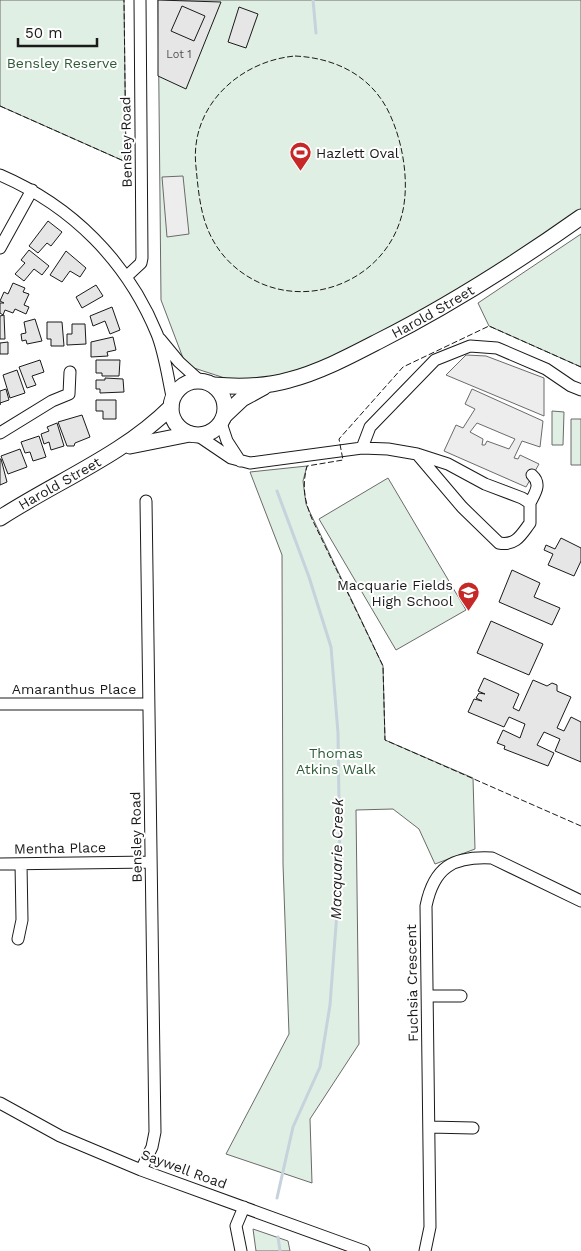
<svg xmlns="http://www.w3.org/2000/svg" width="581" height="1251" viewBox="0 0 581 1251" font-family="'Work Sans',sans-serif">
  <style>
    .green { fill: #e0efe3; stroke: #6a6a6a }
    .parking { fill: #ededed; stroke: #6a6a6a; fill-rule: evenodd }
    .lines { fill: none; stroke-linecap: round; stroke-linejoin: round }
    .stream { stroke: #c6d2dc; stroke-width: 3 }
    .building { fill: #e6e6e6; stroke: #1a1a1a }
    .minor-casing { stroke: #1a1a1a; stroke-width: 13 }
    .major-casing { stroke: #1a1a1a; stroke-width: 17 }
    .minor { stroke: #fff; stroke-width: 11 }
    .major { stroke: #fff; stroke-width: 15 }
    .fence { stroke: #1a1a1a; stroke-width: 1; stroke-dasharray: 6 2.5; stroke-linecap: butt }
    .labels { text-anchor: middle; stroke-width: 4; stroke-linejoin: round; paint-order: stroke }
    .number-label { font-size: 11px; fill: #4d4d4d }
    .park-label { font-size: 14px; fill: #2b5a34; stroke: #fff }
    .street-label { font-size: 14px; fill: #1a1a1a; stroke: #fff }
    .poi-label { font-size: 14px; fill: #1a1a1a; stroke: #fff; text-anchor: start }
    .water-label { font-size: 15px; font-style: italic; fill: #1a1a1a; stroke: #fff }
  </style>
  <rect width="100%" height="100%" fill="#fff"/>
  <!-- green -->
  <path class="green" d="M0 0H124L126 162 0 106Z
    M158 0H581V210L473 285 334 358 296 372 237 382 194 368 183 358 161 300Z
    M581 234V367L489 326 478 303Z
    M552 411 564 412 563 445H552Z
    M571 419H581V465H571Z
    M307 466 303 481 306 504 383 666 385 740 473 778 475 849 435 864 419 829 393 809 356 810 359 1044 310 1119 312 1183 226 1154 289 1034 283 864 282 555 250 472Z
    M388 478 466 610 396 650 319 519Z
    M253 1229 288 1241 290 1251H256Z"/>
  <!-- parking -->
  <path class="parking" d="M183 176 189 234 167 237 162 177Z
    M466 355 486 356 544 378V416L446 375Z
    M472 389 543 421 540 447 522 441 514 458 518 459 520 455 539 464 526 487 444 451 456 425 463 428 475 409 465 404ZM477 423 515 439 509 449 487 441 485 445H482L483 439 470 432Z"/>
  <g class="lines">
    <!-- stream -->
    <path class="stream" d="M313 0 316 33
      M277 491 309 577 331 647 338 733 340 872 330 1005 320 1067 293 1127 277 1198
      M278 1237 280 1251"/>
  </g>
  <!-- building -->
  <path class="building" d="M158 0 221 2 186 89 158 76Z
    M182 6 205 16 194 41 171 31Z
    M239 7 258 14 246 48 228 42Z
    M48 221 62 232 51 246 47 243 38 253 29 246Z
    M29 250 49 266 42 275 34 269 24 281 15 274 25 263 21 260Z
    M66 251 86 268 80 277 70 271 62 282 50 275Z
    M13 283 25 288 23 292 29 294 24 305 29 307 26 314 15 309 13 313 5 310 3 315 0 313V303H4L0 301 4 292 8 294Z
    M96 285 103 296 82 308 76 297Z
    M112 307 120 330 110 334 105 321 93 326 90 316Z
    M4 315 5 339H0V316Z
    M35 319 42 341 27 344 26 340 22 341 21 334 26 333 24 322Z
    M47 322H62L64 346H51V339H47Z
    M72 324H85L86 344 67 345V334H72Z
    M113 337 116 350 107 352 108 356 91 357V342Z
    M8 342V354H0V343Z
    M40 360 44 372 32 376 36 385 27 388 19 367Z
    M96 360H120L119 376H102V373H96Z
    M17 370 25 393 10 398 3 375Z
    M105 378 123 379 124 392 100 393V389H96V380H105Z
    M6 389 9 400 0 403V405V391Z
    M96 400H116V419H103V411H96Z
    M82 415 90 437 75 443 74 446H67L58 422Z
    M57 423 64 446 51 450 49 442 44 444 41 434 49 431 47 427Z
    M39 436 46 457 33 461 30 452 25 453 21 442Z
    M20 449 27 467 8 474 1 456Z
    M1 459 7 482 0 485V459Z
    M561 538 581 548V561L574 576 548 565 553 554 544 550 546 545 555 549Z
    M512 570 540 583 534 597 560 608 552 625 499 602Z
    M491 621 543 644 529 675 477 653Z
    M484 678 519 694 513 708 519 711 533 680 547 686 552 683 557 685V691L571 697 557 728 564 731 571 717 581 722V762L555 751 560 739 544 732 537 745 554 753 548 766 504 749 505 746 497 743 503 730 520 738 525 724 509 717 504 727 468 712 474 699 482 701 476 698 479 693 485 694 478 691Z"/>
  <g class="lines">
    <defs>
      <path id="minor" d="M0 175C72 206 127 261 157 334 165 354 168 379 173 401
        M0 248 32 190
        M126 277 141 263 142 258 140 0
        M160 339 179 362 200 381
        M221 423 227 441 240 461
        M0 433 52 401 69 394 70 372
        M197 435 231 458 250 463 362 448 388 449 417 454 448 464 485 484 522 498 530 503V523C521 535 516 546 499 543L462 507 417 454
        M362 448 370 427 435 360 470 346 497 348 546 369 571 386 581 390
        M530 503C535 493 542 484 532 475
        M0 704H148
        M0 864 151 862
        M18 939 22 920 21 864
        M428 996H461
        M0 1103 60 1136 141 1170 364 1251
        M429 1127 473 1128
        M141 1170 152 1147 155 1132 146 501
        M241 1251 236 1226 244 1207
        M425 1251 430 1227 426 906C434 867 453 856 492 858L581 901"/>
      <g id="major">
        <circle cx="198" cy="408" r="27"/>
        <path id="s1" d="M213 385C237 387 265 387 289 380 320 372 350 356 379 341 450 305 516 263 581 217"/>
        <path d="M224 416 242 399 264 387"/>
        <path d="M130 446 190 434"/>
        <path id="s2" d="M0 518C57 481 123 455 171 407"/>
      </g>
    </defs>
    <!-- minor casing -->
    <use href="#minor" class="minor-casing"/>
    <!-- major casing -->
    <use href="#major" class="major-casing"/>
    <!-- minor -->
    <use href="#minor" class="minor"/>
    <!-- major -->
    <use href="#major" class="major"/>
    <!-- fence -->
    <path class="fence" d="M295 56C337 58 374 77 391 117 403 144 409 181 403 210 390 274 319 309 260 283 236 272 218 254 208 230 200 211 198 188 196 167 189 107 239 61 295 56Z
      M0 106 126 162 124 0
      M581 367 489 326 403 367 339 439 343 460 307 466C302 485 304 500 312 519L383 666 385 740 581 826"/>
  </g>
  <!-- icons -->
  <defs>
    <symbol id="stadium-pin" viewBox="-11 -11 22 30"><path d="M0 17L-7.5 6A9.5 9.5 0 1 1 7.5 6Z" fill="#c62828" stroke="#fff"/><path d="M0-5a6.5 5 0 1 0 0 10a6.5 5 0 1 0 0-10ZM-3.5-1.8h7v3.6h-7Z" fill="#fff"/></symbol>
    <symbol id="school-pin" viewBox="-11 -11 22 30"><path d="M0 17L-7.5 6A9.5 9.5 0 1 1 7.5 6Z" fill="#c62828" stroke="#fff"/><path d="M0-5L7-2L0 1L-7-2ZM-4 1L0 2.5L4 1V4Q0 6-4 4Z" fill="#fff"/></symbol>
  </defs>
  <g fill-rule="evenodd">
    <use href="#stadium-pin" x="288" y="140" width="25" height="34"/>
    <use href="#school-pin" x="456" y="580" width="25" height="34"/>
  </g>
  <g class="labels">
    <!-- number labels -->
    <g class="number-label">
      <text x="179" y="58">Lot 1</text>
    </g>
    <!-- park labels -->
    <g class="park-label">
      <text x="62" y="68">Bensley Reserve</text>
      <text x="336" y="758">Thomas<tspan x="336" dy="16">Atkins Walk</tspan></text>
    </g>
    <!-- street labels -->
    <g class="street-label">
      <text transform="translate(126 142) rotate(-91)" y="5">Bensley Road</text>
      <text dy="5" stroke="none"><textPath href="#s1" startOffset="236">Harold Street</textPath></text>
      <text dy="5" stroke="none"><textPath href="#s2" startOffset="69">Harold Street</textPath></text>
      <text x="74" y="694">Amaranthus Place</text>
      <text transform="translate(136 837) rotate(-91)" y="5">Bensley Road</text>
      <text transform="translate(60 848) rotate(-1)" y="5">Mentha Place</text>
      <text transform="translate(412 983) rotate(-91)" y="5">Fuchsia Crescent</text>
      <text transform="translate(184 1169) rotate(20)" y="5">Saywell Road</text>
    </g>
    <!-- poi labels -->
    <g class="poi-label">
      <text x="316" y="158">Hazlett Oval</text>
      <text x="453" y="590" text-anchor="end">Macquarie Fields<tspan x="453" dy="16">High School</tspan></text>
    </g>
    <!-- water labels -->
    <g class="water-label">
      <text transform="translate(337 859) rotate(-89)" y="5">Macquarie Creek</text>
    </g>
  </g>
  <!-- scale -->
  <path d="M18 38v8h79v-8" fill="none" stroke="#1a1a1a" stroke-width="2.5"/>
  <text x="25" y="38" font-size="15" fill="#1a1a1a" stroke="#ffffff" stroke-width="4" paint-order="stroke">50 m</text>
</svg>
